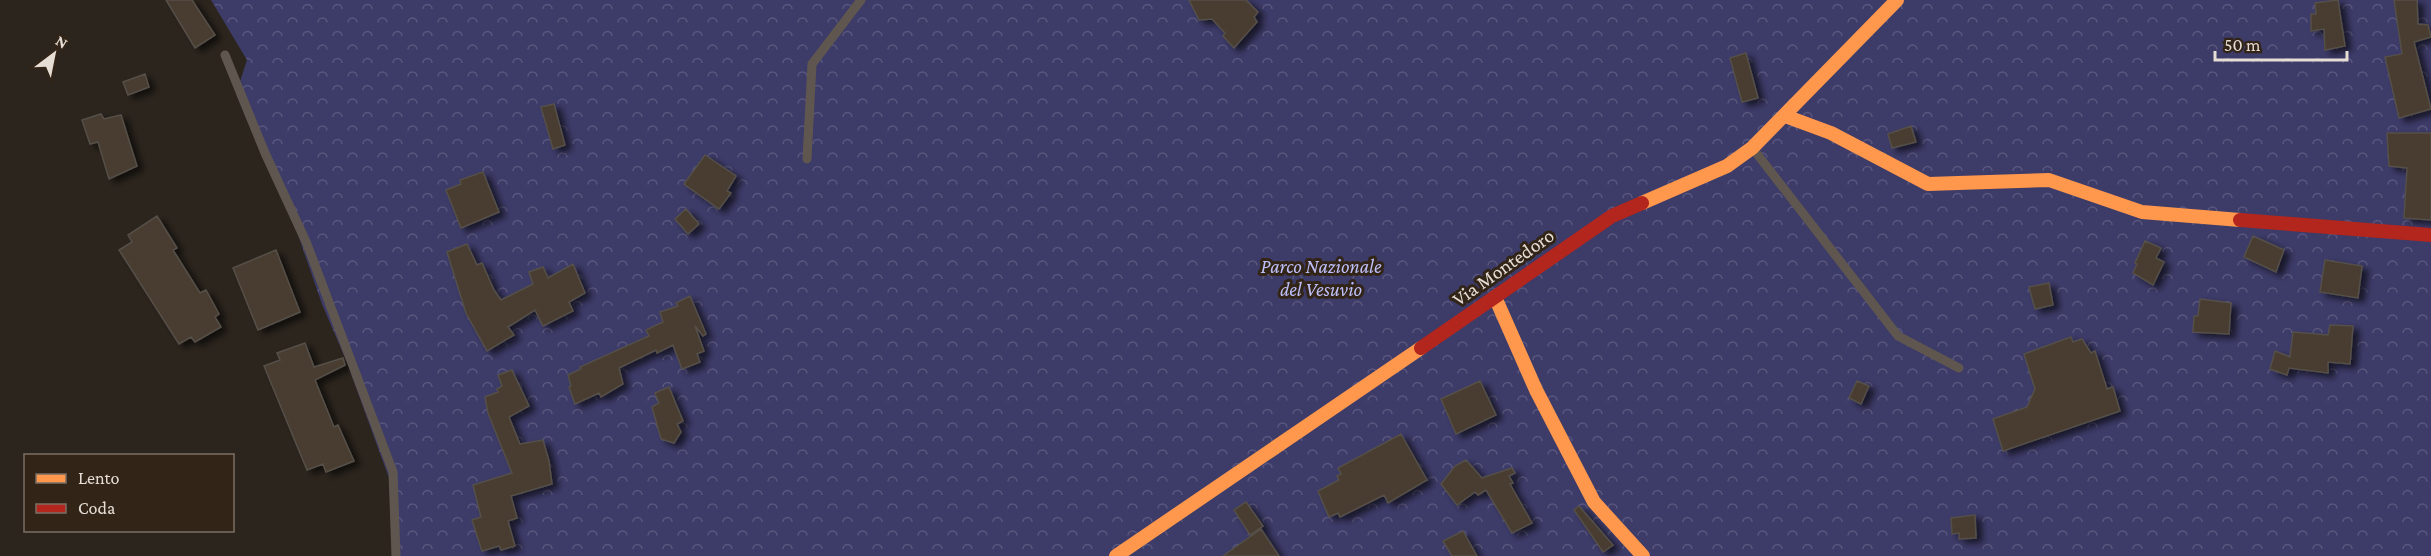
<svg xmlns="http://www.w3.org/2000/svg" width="2431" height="556" viewBox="0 0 2431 556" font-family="'Crimson Pro',serif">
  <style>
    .park { fill: url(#park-crowns) }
    .building { fill: #483d30; stroke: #554f48; stroke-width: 1.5; filter: url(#shadow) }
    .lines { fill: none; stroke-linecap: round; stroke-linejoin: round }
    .lane { stroke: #5f574f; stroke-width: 9 }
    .slow { stroke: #ff974d; stroke-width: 14 }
    .jam { stroke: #b3261e; stroke-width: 14 }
    .labels { text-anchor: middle; stroke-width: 6; stroke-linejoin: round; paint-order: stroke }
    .park-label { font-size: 20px; font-style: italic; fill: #bdbff8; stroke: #322518 }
    .street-label { font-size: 20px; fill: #e6ded5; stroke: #322518 }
  </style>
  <defs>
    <pattern id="park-crowns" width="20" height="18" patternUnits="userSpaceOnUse" patternTransform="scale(1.5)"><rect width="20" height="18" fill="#3d3b68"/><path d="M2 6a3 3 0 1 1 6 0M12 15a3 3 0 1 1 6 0" fill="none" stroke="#59577d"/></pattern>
    <filter id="shadow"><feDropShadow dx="6" dy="4" stdDeviation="3" flood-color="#0009"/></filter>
  </defs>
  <rect width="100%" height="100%" fill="#2c251e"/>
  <!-- park -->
  <path class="park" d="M211 0H2431V556H393L389 478 346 360 322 304 287 203 258 146 236 94 247 60Z"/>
  <!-- building -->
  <path class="building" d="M166 0H192L215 35 195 48Z
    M1189 0H1246L1258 12 1254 17 1257 22 1234 48 1223 36 1225 33 1212 19 1199 20Z
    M2338 0 2345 46 2325 50 2324 29 2311 31V14H2316L2315 3Z
    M2394 0H2417L2418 24 2428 25 2431 37 2414 42 2431 109 2399 118 2385 57 2402 54Z
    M1746 53 1758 98 1742 102 1730 58Z
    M145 74 149 87 128 95 123 82Z
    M554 104 565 145 553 149 541 107Z
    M101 114 104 119 121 115 137 166 109 179 98 142 90 144 82 120Z
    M1911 126 1916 142 1892 148 1888 134Z
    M2387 133H2431V220L2404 218 2407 168 2389 166Z
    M705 155 736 176 727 191 731 193 719 209 684 184Z
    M483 172 499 212 461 228 446 190 461 184 460 180Z
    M686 209 699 224 688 234 675 219Z
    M157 216 177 248 173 250 200 293 206 290 219 314 215 317 221 327 195 342 191 337 179 344 119 250 132 242 128 235Z
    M2253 236 2284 250 2276 272 2244 257Z
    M2145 241 2161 248 2156 258 2164 262 2153 285 2133 273 2137 264 2135 263Z
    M467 244 477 265 482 263 494 290 501 300 533 284 529 272 543 267 548 278 573 264 585 293 569 302 573 311 543 326 535 310 508 327 514 335 487 351 466 313 447 252Z
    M276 250 300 312 258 330 233 268Z
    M2325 260 2362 266 2358 298 2320 292Z
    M2049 283 2053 305 2035 309 2029 287Z
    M690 296 706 334 703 336 695 326 704 351 697 354 700 362 682 369 673 345 657 353 656 350 619 368 623 384 601 397 599 393 575 404 569 387 571 386 568 375 581 369 580 367 649 336 646 330 663 322 660 312 678 306 676 303Z
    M2200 299 2231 303 2229 334 2193 332 2194 316H2198Z
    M2330 325 2353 326 2350 364 2328 362V373L2289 368 2287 375 2270 369 2275 351 2290 357 2293 332 2328 335Z
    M2071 337 2073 342 2082 339 2091 353 2095 351 2107 389 2113 387 2120 411 2003 451 1993 419 2027 407 2035 389 2024 354Z
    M305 343 314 367 343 358 345 365 315 380 334 427 338 425 354 461 326 472 323 464 307 470 264 366 280 360 277 353Z
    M512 370 529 406 509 417 520 444 543 440 549 461 552 484 511 496 517 518 508 521 515 546 501 550 499 546 482 551 472 520 481 517 473 485 512 473 488 413 485 397 498 392 497 389 502 386 498 375Z
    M1480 381 1496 415 1456 434 1441 399Z
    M1857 381 1869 386 1861 404 1849 398Z
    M669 387 683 421 677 424 681 432 674 443 661 439 652 407 659 403 655 393Z
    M1401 434 1427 480 1388 503 1384 495 1340 517 1338 513 1329 517 1318 491 1339 480 1337 476 1341 474 1338 468Z
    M1466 460 1482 478 1512 468 1515 473 1509 476 1513 483 1510 484 1532 523 1512 533 1486 490 1478 495 1475 492 1457 505 1441 484 1455 466Z
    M1246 502 1263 526 1250 535 1234 510Z
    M1579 506 1613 545 1603 552 1574 510Z
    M1975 515 1976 538 1959 539V533L1952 534 1951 518Z
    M1261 529 1279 556H1223Z
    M1463 531 1477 556H1452L1443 541Z"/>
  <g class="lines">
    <!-- lane -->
    <path class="lane" d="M225 55 265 153 307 244 393 472 396 556
      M1754 150 1898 336 1959 368
      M807 159 812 64 861 0"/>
    <!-- slow -->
    <path class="slow" d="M1785 116 1831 133 1928 184 2049 180 2142 212 2240 220
      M1642 203 1727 166 1752 148 1897 0
      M1495 297 1536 390 1594 502 1643 556
      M1116 556 1421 348"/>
    <!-- jam -->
    <path class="jam" d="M2240 220 2431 235
      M1421 348 1612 216 1642 203"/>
  </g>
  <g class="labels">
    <!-- park labels -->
    <g class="park-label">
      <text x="1321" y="273">Parco Nazionale<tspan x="1321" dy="23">del Vesuvio</tspan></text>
    </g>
    <!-- street labels -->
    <g class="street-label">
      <text transform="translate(1503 267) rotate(-35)" y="7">Via Montedoro</text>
    </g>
  </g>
  <!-- legend -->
  <rect x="24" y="454" width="210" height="78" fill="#322518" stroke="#7a6f64" stroke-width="1.5"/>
  <rect x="36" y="474" width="30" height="9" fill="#ff974d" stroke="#7a6f64" stroke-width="1.5"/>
  <text x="78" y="484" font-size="18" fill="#e6ded5">Lento</text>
  <rect x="36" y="504" width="30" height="9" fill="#b3261e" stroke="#7a6f64" stroke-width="1.5"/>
  <text x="78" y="514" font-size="18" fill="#e6ded5">Coda</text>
  <!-- north arrow -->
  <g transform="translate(54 54) rotate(32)" stroke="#322518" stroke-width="4.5" paint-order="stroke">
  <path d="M0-4.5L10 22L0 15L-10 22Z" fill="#e6ded5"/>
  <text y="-9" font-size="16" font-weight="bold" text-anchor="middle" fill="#e6ded5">N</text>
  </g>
  <!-- scale -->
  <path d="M2215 51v9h132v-9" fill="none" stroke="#e6ded5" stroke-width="3"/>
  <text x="2224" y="51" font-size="18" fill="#e6ded5" stroke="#322518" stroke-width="4.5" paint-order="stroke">50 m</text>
</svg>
